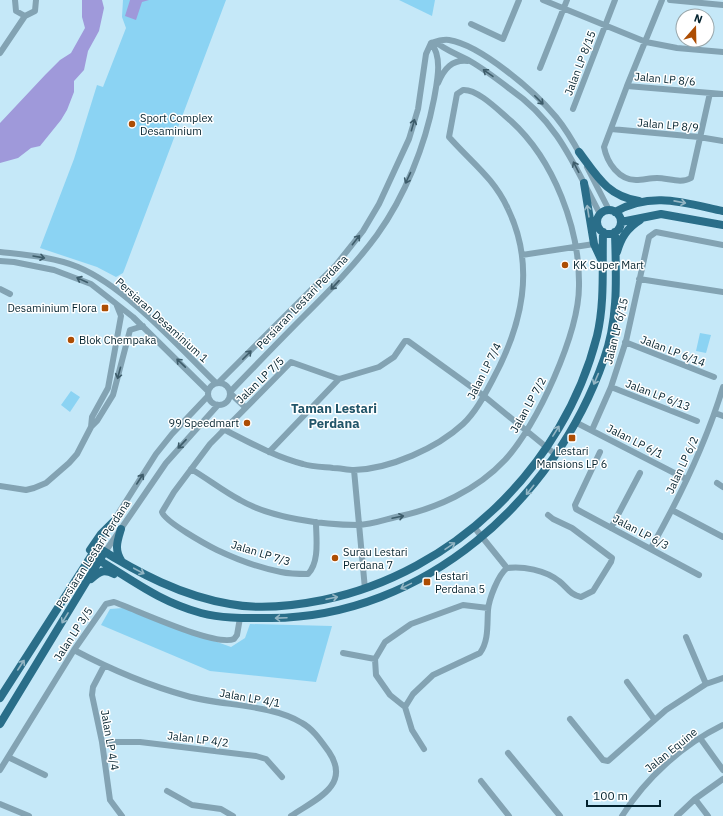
<svg xmlns="http://www.w3.org/2000/svg" width="723" height="816" viewBox="0 0 723 816" font-family="'IBM Plex Sans',sans-serif">
  <style>
    .green { fill: #8bd3f3 }
    .water { fill: #9f99da }
    .lines { fill: none; stroke-linecap: round; stroke-linejoin: round }
    .minor { stroke: #83a3b3; stroke-width: 6 }
    .major { stroke: #2a6e89; stroke-width: 8 }
    .oneway { stroke: #3d5c6a }
    .oneway2 { stroke: #94b6c4 }
    .poi-dot { fill: #ad4d03; stroke: #fff; stroke-width: 1.5 }
    .labels { text-anchor: middle; stroke-width: 3; stroke-linejoin: round; paint-order: stroke }
    .street-label { font-size: 11px; fill: #03222e; stroke: #fff }
    .poi-label { font-size: 11px; fill: #03222e; stroke: #fff; text-anchor: start }
    .quarter-label { font-size: 13px; font-weight: bold; fill: #225569; stroke: #fff }
  </style>
  <rect width="100%" height="100%" fill="#c5e8f8"/>
  <!-- green -->
  <path class="green" d="M123 0H226L125 268 123 273 116 277 97 267 40 248 74 159 97 85 103 87 126 28 122 17Z
    M399 0H435L432 16Z
    M700 333 711 335 706 353 696 351Z
    M71 391 80 397 70 412 61 405Z
    M123 608 231 647 245 638 250 624 332 626 316 682 210 671 101 625 110 609Z"/>
  <!-- water -->
  <path class="water" d="M82 0H102L104 8 99 31 88 51 84 70 74 81V92L67 110 61 120 40 146 31 148 18 158 0 163V123L46 74 60 60 71 53 85 28 82 17Z
    M130 0H149L142 2 136 20 125 16Z"/>
  <g class="lines">
    <!-- minor -->
    <path class="minor" d="M15 0 16 11 25 16 35 11 36 0
      M543 0 646 42 677 48 723 52
      M662 0 627 86 723 94
      M670 0 723 5
      M471 24 503 39 519 0
      M436 42C446 51 458 54 470 61 484 69 497 79 510 89 558 122 574 165 600 214
      M0 53 25 16
      M540 68 567 0
      M438 83C444 69 452 59 468 61
      M627 86 604 147C607 163 619 180 636 180 643 180 650 178 657 178 668 178 681 184 691 178L710 93
      M573 109 615 0
      M611 129 699 137 723 141
      M587 167 609 210
      M0 252C26 255 54 257 78 267 126 287 178 346 216 383
      M522 255 594 244
      M0 261 14 262 54 270 91 284 133 317 208 391
      M639 279 723 292
      M0 289 10 294
      M625 342 714 377
      M219 382 336 265 363 231 379 204 409 139 418 109 426 54 431 43C437 41 443 39 449 40 481 45 535 92 556 117 565 128 574 143 581 156
      M208 394a11 11 0 1 1 22 0a11 11 0 1 1-22 0Z
      M611 387 697 421
      M230 392C255 366 279 341 304 316 330 290 355 265 377 235 405 196 425 146 434 99 437 82 443 57 431 43
      M231 394 245 407
      M715 413 723 416
      M575 422 686 479
      M91 427 97 421 113 395 130 330 143 326
      M592 430 611 387 626 341 649 237 656 232 723 245
      M269 452 339 379
      M600 452 575 505 576 509 699 575
      M191 469C208 479 223 491 240 500 271 518 323 525 358 525 370 525 384 520 396 517 436 509 477 490 505 460 537 426 579 333 579 286 580 229 554 160 511 121 499 111 478 89 463 90L457 94 449 137C471 162 494 178 508 209 536 267 522 325 493 379 485 394 476 412 463 424 437 448 390 469 354 470 347 470 340 468 333 468 323 467 312 467 303 464 275 457 249 442 223 429
      M354 470 365 589
      M717 483 723 487
      M0 486 26 490 34 488 46 483 69 463 77 454 91 427 92 417 108 388 121 316 117 306
      M672 510 723 537
      M316 522C316 537 320 562 308 574 299 574 290 574 281 572 260 568 236 559 217 550 207 545 165 522 162 512L174 492 210 444 291 362 339 379 379 367 394 357 405 341H408L484 396 556 455
      M474 527 507 568
      M611 528 640 473
      M97 547 156 454 172 434 208 396
      M651 548C680 497 706 443 723 387
      M105 552 166 463 218 405
      M686 637 706 684
      M74 650C110 669 147 685 187 696 222 706 271 704 302 723 313 729 321 741 329 752 352 786 314 800 291 816
      M343 653 375 659 385 642 411 624 463 605 488 608
      M375 659 376 675 390 695 405 707 412 730 424 749
      M104 666 93 687 92 695 102 742 110 800 122 816
      M627 682 654 719
      M405 707 413 694 433 675 480 653C489 641 487 624 488 610 489 599 498 575 507 568 523 566 545 570 559 581 567 587 570 595 581 597L593 591 611 562 612 558 572 528 553 519 548 515
      M570 719 603 760 608 761 666 710 706 684 723 678
      M700 738 723 770
      M102 742H140L256 756 266 759 282 777
      M508 753 560 816
      M8 757 45 775
      M0 770 74 650 106 604 114 602C137 610 215 647 234 639L237 635 240 618
      M481 781 509 816
      M167 791 192 805 221 809 233 816
      M695 799 708 816
      M0 804 29 816
      M622 816C646 778 682 745 723 725
      M677 816 695 799 723 779"/>
    <!-- major -->
    <path class="major" d="M579 152C597 176 607 196 639 201
      M584 183 594 244 601 259
      M597 222a12 12 0 1 1 24 0a12 12 0 1 1-24 0Z
      M615 212C651 191 685 203 723 211
      M621 222 661 214 723 225
      M617 252C621 238 627 228 640 220
      M121 529C117 542 114 550 122 562
      M90 550 101 534 113 522
      M92 556C130 578 157 601 201 613 224 619 247 618 271 618 424 617 555 500 604 359 619 318 616 275 615 232
      M91 579C100 571 104 569 114 574
      M0 698 97 547C138 573 182 596 230 604 261 610 293 606 323 600 454 573 564 466 597 336 605 302 602 267 603 232
      M0 724 102 556"/>
  </g>
  <!-- one-way arrows -->
  <defs><path id="oneway-shaft" d="M-6 0H5M1.5-3L5.5 0L1.5 3" fill="none" stroke-width="1.6" stroke-linecap="round" stroke-linejoin="round"/></defs>
  <g class="oneway">
    <use href="#oneway-shaft" transform="translate(488 73) rotate(-145)"/>
    <use href="#oneway-shaft" transform="translate(539 100) rotate(45)"/>
    <use href="#oneway-shaft" transform="translate(413 125) rotate(-74)"/>
    <use href="#oneway-shaft" transform="translate(576 167) rotate(-117)"/>
    <use href="#oneway-shaft" transform="translate(408 178) rotate(115)"/>
    <use href="#oneway-shaft" transform="translate(356 240) rotate(-52)"/>
    <use href="#oneway-shaft" transform="translate(39 257) rotate(10)"/>
    <use href="#oneway-shaft" transform="translate(82 280) rotate(-155)"/>
    <use href="#oneway-shaft" transform="translate(335 285) rotate(133)"/>
    <use href="#oneway-shaft" transform="translate(247 355) rotate(-45)"/>
    <use href="#oneway-shaft" transform="translate(181 363) rotate(-136)"/>
    <use href="#oneway-shaft" transform="translate(119 373) rotate(105)"/>
    <use href="#oneway-shaft" transform="translate(182 444) rotate(133)"/>
    <use href="#oneway-shaft" transform="translate(140 479) rotate(-57)"/>
    <use href="#oneway-shaft" transform="translate(398 517) rotate(-12)"/>
  </g>
  <g class="oneway2">
    <use href="#oneway-shaft" transform="translate(680 202) rotate(11)"/>
    <use href="#oneway-shaft" transform="translate(588 211) rotate(-99)"/>
    <use href="#oneway-shaft" transform="translate(596 379) rotate(113)"/>
    <use href="#oneway-shaft" transform="translate(556 431) rotate(-58)"/>
    <use href="#oneway-shaft" transform="translate(530 490) rotate(129)"/>
    <use href="#oneway-shaft" transform="translate(450 546) rotate(-34)"/>
    <use href="#oneway-shaft" transform="translate(139 571) rotate(28)"/>
    <use href="#oneway-shaft" transform="translate(406 586) rotate(154)"/>
    <use href="#oneway-shaft" transform="translate(332 598) rotate(-12)"/>
    <use href="#oneway-shaft" transform="translate(65 618) rotate(121)"/>
    <use href="#oneway-shaft" transform="translate(281 618) rotate(178)"/>
    <use href="#oneway-shaft" transform="translate(21 665) rotate(-57)"/>
  </g>
  <!-- markers -->
  <g class="poi-dot">
    <circle cx="132" cy="124" r="4"/>
    <circle cx="565" cy="265" r="4"/>
    <rect x="101" y="304" width="8" height="8" rx="2"/>
    <circle cx="71" cy="340" r="4"/>
    <circle cx="247" cy="423" r="4"/>
    <rect x="568" y="434" width="8" height="8" rx="2"/>
    <circle cx="335" cy="558" r="4"/>
    <rect x="423" y="578" width="8" height="8" rx="2"/>
  </g>
  <g class="labels">
    <!-- street labels -->
    <g class="street-label">
      <text transform="translate(580 63) rotate(-69)" y="4">Jalan LP 8/15</text>
      <text transform="translate(665 79) rotate(5)" y="4">Jalan LP 8/6</text>
      <text transform="translate(668 125) rotate(5)" y="4">Jalan LP 8/9</text>
      <text transform="translate(302 302) rotate(-46)" y="4">Persiaran Lestari Perdana</text>
      <text transform="translate(162 320) rotate(42)" y="4">Persiaran Desaminium 1</text>
      <text transform="translate(616 331) rotate(-76)" y="4">Jalan LP 6/15</text>
      <text transform="translate(673 351) rotate(21)" y="4">Jalan LP 6/14</text>
      <text transform="translate(484 371) rotate(-63)" y="4">Jalan LP 7/4</text>
      <text transform="translate(260 380) rotate(-44)" y="4">Jalan LP 7/5</text>
      <text transform="translate(658 395) rotate(21)" y="4">Jalan LP 6/13</text>
      <text transform="translate(528 405) rotate(-61)" y="4">Jalan LP 7/2</text>
      <text transform="translate(635 441) rotate(27)" y="4">Jalan LP 6/1</text>
      <text transform="translate(682 465) rotate(-65)" y="4">Jalan LP 6/2</text>
      <text transform="translate(641 532) rotate(28)" y="4">Jalan LP 6/3</text>
      <text transform="translate(261 553) rotate(17)" y="4">Jalan LP 7/3</text>
      <text transform="translate(93 554) rotate(-57)" y="4">Persiaran Lestari Perdana</text>
      <text transform="translate(73 634) rotate(-57)" y="4">Jalan LP 3/5</text>
      <text transform="translate(250 698) rotate(10)" y="4">Jalan LP 4/1</text>
      <text transform="translate(198 739) rotate(7)" y="4">Jalan LP 4/2</text>
      <text transform="translate(110 740) rotate(80)" y="4">Jalan LP 4/4</text>
      <text transform="translate(671 750) rotate(-39)" y="4">Jalan Equine</text>
    </g>
    <!-- poi labels -->
    <g class="poi-label">
      <text x="140" y="122">Sport Complex<tspan x="140" dy="13">Desaminium</tspan></text>
      <text x="573" y="269">KK Super Mart</text>
      <text x="97" y="312" text-anchor="end">Desaminium Flora</text>
      <text x="79" y="344">Blok Chempaka</text>
      <text x="239" y="427" text-anchor="end">99 Speedmart</text>
      <text x="572" y="455" text-anchor="middle">Lestari<tspan x="572" dy="13">Mansions LP 6</tspan></text>
      <text x="343" y="556">Surau Lestari<tspan x="343" dy="13">Perdana 7</tspan></text>
      <text x="435" y="580">Lestari<tspan x="435" dy="13">Perdana 5</tspan></text>
    </g>
    <!-- quarter labels -->
    <g class="quarter-label">
      <text x="334" y="413">Taman Lestari<tspan x="334" dy="15">Perdana</tspan></text>
    </g>
  </g>
  <!-- north arrow -->
  <g transform="translate(695 28) rotate(20)"><circle r="19" fill="#ffffff" stroke="#9aa7ab"/>
  <path d="M0-3L7 15L0 10L-7 15Z" fill="#ad4d03"/>
  <text y="-6" font-size="11" font-weight="bold" text-anchor="middle" fill="#03222e">N</text>
  </g>
  <!-- scale -->
  <path d="M587 800v6h73v-6" fill="none" stroke="#03222e" stroke-width="2"/>
  <text x="593" y="800" font-size="12" fill="#03222e" stroke="#ffffff" stroke-width="3" paint-order="stroke">100 m</text>
</svg>
